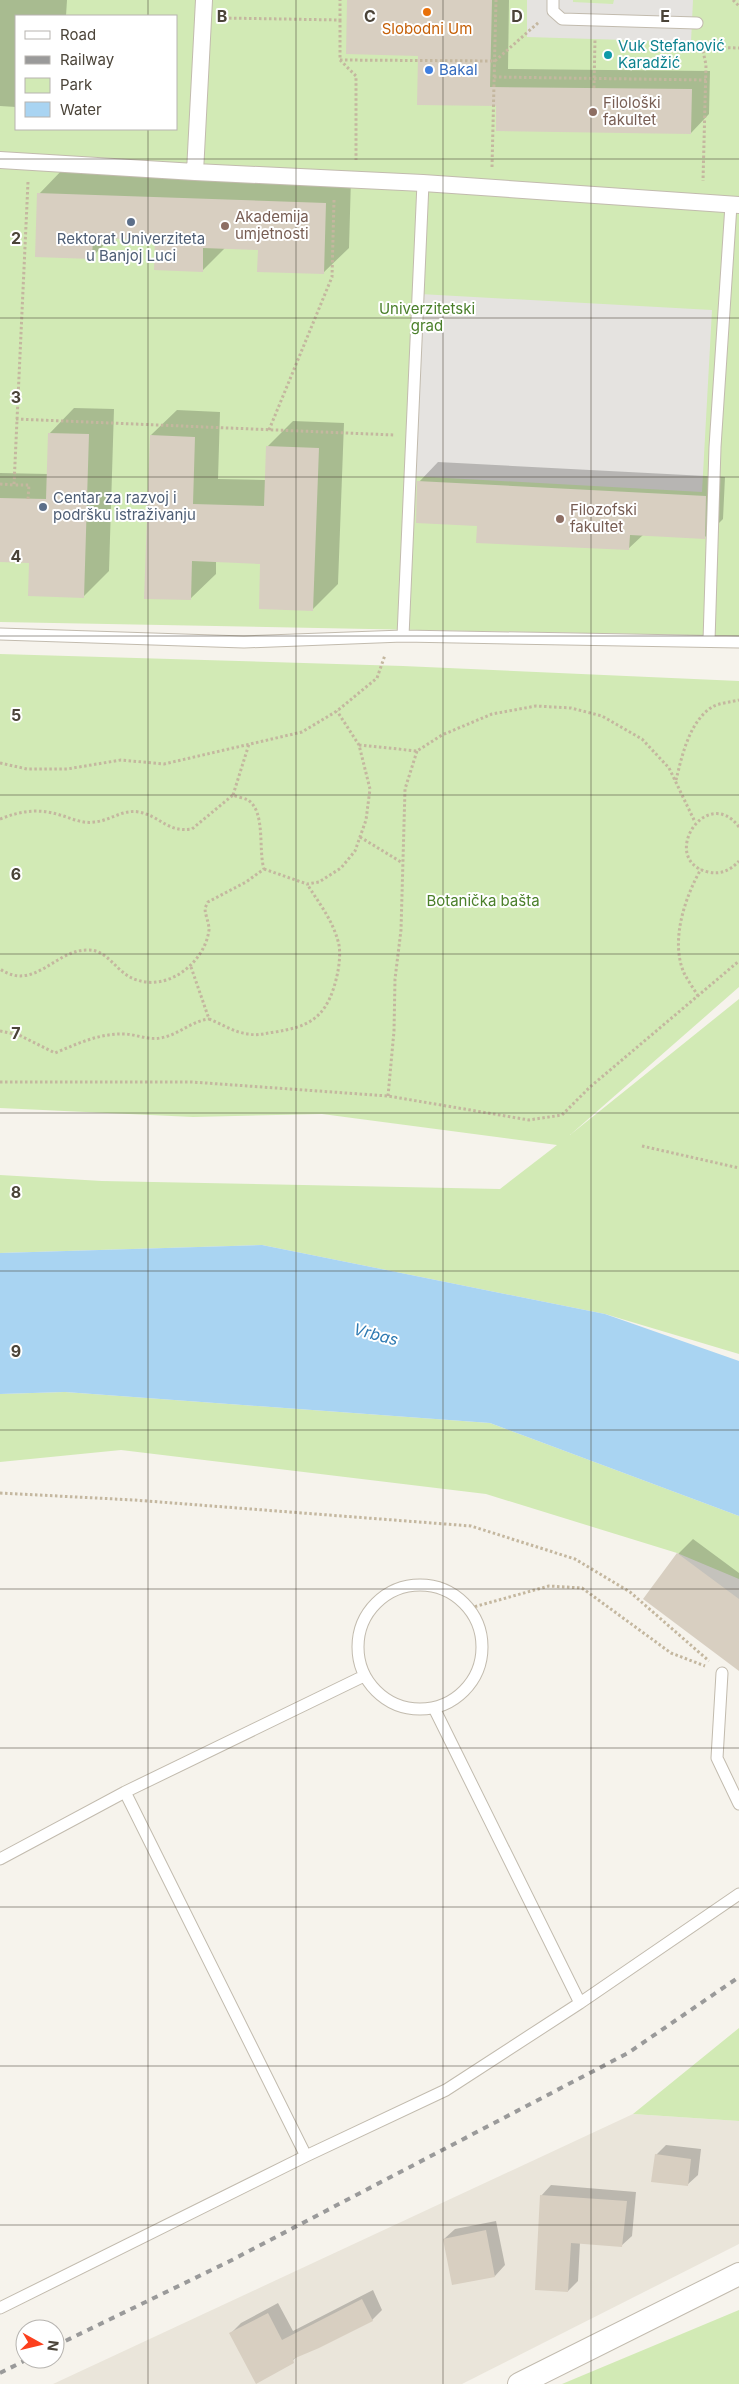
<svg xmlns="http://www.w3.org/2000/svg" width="739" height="2384" viewBox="0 0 739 2384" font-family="Inter,sans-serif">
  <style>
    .residential { fill: #eae5da }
    .green { fill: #d2eab5; fill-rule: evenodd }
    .parking { fill: #e5e3e0 }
    .water { fill: #a9d4f2 }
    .shadow { fill: #0003 }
    .building { fill: #d8cfc1 }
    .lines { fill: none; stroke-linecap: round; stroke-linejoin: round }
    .service-casing { stroke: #c2bbae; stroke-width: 13 }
    .pedestrian-casing { stroke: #c2bbae; stroke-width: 18 }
    .minor-casing { stroke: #c2bbae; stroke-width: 24 }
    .path { stroke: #c4b79f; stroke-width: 3; stroke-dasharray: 2.5 2.5; stroke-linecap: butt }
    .service { stroke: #fff; stroke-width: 11 }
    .pedestrian { stroke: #fff; stroke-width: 16 }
    .minor { stroke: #fff; stroke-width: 22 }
    .rail { stroke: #9a9a9a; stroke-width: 4; stroke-dasharray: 6 6; stroke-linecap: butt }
    .grid { fill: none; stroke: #4b4439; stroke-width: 1; stroke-opacity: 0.55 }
    .food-dot { fill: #e8710a; stroke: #fff; stroke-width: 2 }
    .culture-dot { fill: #0f9aa8; stroke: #fff; stroke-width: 2 }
    .shop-dot { fill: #3f7fe0; stroke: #fff; stroke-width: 2 }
    .education-dot { fill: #8d6e63; stroke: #fff; stroke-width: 2 }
    .service-dot { fill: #5c6f8a; stroke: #fff; stroke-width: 2 }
    .labels { text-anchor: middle; stroke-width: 4; stroke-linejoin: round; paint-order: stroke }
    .food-label { font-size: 15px; fill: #c56008; stroke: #fff }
    .culture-label { font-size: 15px; fill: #0d838f; stroke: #fff; text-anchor: start }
    .shop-label { font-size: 15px; fill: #366cbe; stroke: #fff; text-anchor: start }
    .education-label { font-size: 15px; fill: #785e54; stroke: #fff; text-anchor: start }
    .service-label { font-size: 15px; fill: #4e5e75; stroke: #fff }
    .park-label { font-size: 15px; fill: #4a7f2a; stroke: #fff }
    .water-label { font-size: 16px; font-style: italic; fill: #2e7ab2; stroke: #fff }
    .grid-label { font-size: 16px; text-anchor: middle; font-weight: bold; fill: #4b4439; stroke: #fff; stroke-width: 4; stroke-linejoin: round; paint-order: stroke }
  </style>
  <rect width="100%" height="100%" fill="#f6f3ec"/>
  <!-- residential -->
  <path class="residential" d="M633 2114 739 2121V2244L462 2384H53Z"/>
  <!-- green -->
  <path class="green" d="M0 0H739V636L0 622ZM16 16H176V129H16Z
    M0 654 403 666 739 681V987L570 1135 739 999V1354L605 1314 262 1245 0 1253V1175L102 1181 500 1189 557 1145 322 1114 193 1117 0 1108Z
    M65 1392 490 1423 739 1516V1579L677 1553 486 1494 121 1450 0 1462V1394Z
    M739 2028V2121L633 2114Z
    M739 2310V2384H562Z"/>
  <!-- parking -->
  <path class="parking" d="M527 0H573V2L613 4 614 0H693L691 42 527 37Z
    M420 294 712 310 702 492 410 476Z"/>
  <!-- water -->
  <path class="water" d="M262 1245 605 1314 739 1361V1516L490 1423 65 1392 0 1394V1253Z"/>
  <!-- shadow -->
  <path class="shadow" d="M0 0H67L66 16H16V107L0 106Z
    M349 0H509L508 69 710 71 709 114 691 133 497 105 419 55Z
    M64 168 351 178 349 248 323 273 259 249 225 248 202 271 156 238 112 237 92 257 39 194Z
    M74 408 114 409 109 571 84 596 31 562 0 561V473L48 474 49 434Z
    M177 410 220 412 218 479 266 480 267 447 293 421 344 423 338 584 313 609 262 562 216 561V574L190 599 151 435Z
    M438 462 725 477 723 519 704 538 643 535 628 549 479 525 419 482Z
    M693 1539 739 1573V1670L645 1599 678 1554Z
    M666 2145 701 2149 698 2175 687 2185 656 2155Z
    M551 2185 636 2192 632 2236 621 2246 580 2242 578 2281 568 2291 541 2196Z
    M496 2221 505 2265 495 2276 444 2239 455 2229Z
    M373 2290 382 2310 372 2320 299 2355 293 2360 231 2333 241 2323 278 2303 293 2331Z"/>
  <!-- building -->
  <path class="building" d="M347 0H492L490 87 692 89 691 134 496 131V106L417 105 418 56 346 54Z
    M37 193 326 203 324 274 257 272 258 250 203 248V272L154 270 155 240 93 238 92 259 35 257Z
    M48 433 89 434 84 598 28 596 29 563 0 562V498L46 499Z
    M150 435 195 437 193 504 264 506 266 446 319 448 313 611 259 609 260 564 192 561 191 600 144 599Z
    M417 481 706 496 705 539 630 535 629 550 476 543 477 526 416 523Z
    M677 1553 739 1599V1671L643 1599Z
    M655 2154 691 2159 688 2186 651 2182Z
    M540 2195 627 2201 622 2247 571 2243 568 2292 535 2290Z
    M486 2230 495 2277 452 2285 443 2239Z
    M362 2299 373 2321 319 2348 293 2359 294 2363 256 2384 229 2333 268 2313 282 2340Z"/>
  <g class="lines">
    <defs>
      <path id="service" d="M553 0V11L562 19 697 23
        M0 634 244 642 403 636 739 642
        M403 636 423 183
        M709 641 715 447 731 205
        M358 1647a62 62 0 1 1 124 0a62 62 0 1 1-124 0Z
        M722 1673 717 1758 739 1804
        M434 1708 580 2003
        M125 1792 306 2156
        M0 1859 125 1792 364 1676
        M0 2308 306 2156 446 2090 580 2003 739 1894"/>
      <path id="pedestrian" d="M204 0 195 172 423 183 739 205
        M0 160 195 172"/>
      <path id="minor" d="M519 2384 739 2274"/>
    </defs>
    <!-- service casing -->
    <use href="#service" class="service-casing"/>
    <!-- pedestrian casing -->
    <use href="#pedestrian" class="pedestrian-casing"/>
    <!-- minor casing -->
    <use href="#minor" class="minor-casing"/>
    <!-- path -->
    <path class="path" d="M733 0 739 6
      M224 18 340 20V0
      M340 20V60L356 76V160
      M701 41 706 65 703 181
      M703 47 739 48
      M340 60 495 61 539 22
      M494 77 706 80
      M594 88 595 39
      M492 167 496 0
      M28 182 14 485H29L28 499
      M16 419 394 435
      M269 430 332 277 334 200
      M0 484 14 485
      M359 745 417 751 442 735 492 714 536 706 571 708 602 716 642 739 669 768 695 822
      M0 763 27 769H67L121 760 164 764 302 732 337 711 377 678 385 655
      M676 780C682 756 689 722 712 707 719 703 731 702 739 700
      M233 795 249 744
      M0 819C21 811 38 808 60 815 71 818 82 824 94 822 110 821 122 809 139 812 160 816 168 833 192 829L233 795C237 797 244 798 248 800 266 812 258 850 264 869L246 882 208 902 205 908C205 915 209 922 209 930 205 962 169 991 137 980 116 974 109 949 87 950 55 950 34 992 0 969
      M739 827C706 783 658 860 708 872 721 875 731 870 739 861
      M360 837 401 862
      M264 869 307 884 319 882 341 868 355 851 366 820 370 789 359 745 337 711
      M191 967 209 1019C222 1024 235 1033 249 1034 258 1036 266 1033 275 1032 307 1027 324 1019 334 987 338 974 341 958 339 945 334 922 319 903 307 884
      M698 996C694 989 688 981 684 973 670 941 685 897 701 869
      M0 1031 19 1035 55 1053C79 1043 100 1033 126 1034 137 1035 149 1040 160 1038 179 1035 191 1021 209 1019
      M0 1082H192L388 1096 529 1120 562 1115 590 1087 739 961
      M388 1096 394 1031 395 979 401 930 405 789 417 751
      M642 1146 739 1168
      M0 1493 134 1500 471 1526 575 1559 630 1592 709 1661
      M470 1608 549 1586 582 1588 671 1653 705 1666"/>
    <!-- service -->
    <use href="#service" class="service"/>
    <!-- pedestrian -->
    <use href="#pedestrian" class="pedestrian"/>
    <!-- minor -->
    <use href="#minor" class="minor"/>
    <!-- rail -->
    <path class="rail" d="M55 2346 230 2261 628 2053 739 1977
      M0 2373 28 2359"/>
  </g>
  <!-- grid -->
  <path class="grid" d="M148 0V16M296 0V2384M443 0V2384M591 0V2384M148 129V2384M0 159H739M0 318H739M0 477H739M0 636H739M0 795H739M0 954H739M0 1113H739M0 1271H739M0 1430H739M0 1589H739M0 1748H739M0 1907H739M0 2066H739M0 2225H739"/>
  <!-- markers -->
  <circle class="food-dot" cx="427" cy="12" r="5"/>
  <circle class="culture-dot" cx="608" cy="55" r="5"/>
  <circle class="shop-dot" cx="429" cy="70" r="5"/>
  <g class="education-dot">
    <circle cx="593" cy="112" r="5"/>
    <circle cx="225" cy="226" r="5"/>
    <circle cx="560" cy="519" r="5"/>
  </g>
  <g class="service-dot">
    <circle cx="131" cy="222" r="5"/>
    <circle cx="43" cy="507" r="5"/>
  </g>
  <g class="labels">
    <!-- food labels -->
    <g class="food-label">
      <text x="427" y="34">Slobodni Um</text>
    </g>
    <!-- culture labels -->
    <g class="culture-label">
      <text x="618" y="51">Vuk Stefanović<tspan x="618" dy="17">Karadžić</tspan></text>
    </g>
    <!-- shop labels -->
    <g class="shop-label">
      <text x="439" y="75">Bakal</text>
    </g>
    <!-- education labels -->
    <g class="education-label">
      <text x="603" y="108">Filološki<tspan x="603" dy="17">fakultet</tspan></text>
      <text x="235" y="222">Akademija<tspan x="235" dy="17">umjetnosti</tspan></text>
      <text x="570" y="515">Filozofski<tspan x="570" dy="17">fakultet</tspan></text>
    </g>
    <!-- service labels -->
    <g class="service-label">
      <text x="131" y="244">Rektorat Univerziteta<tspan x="131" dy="17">u Banjoj Luci</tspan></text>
      <text x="53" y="503" text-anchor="start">Centar za razvoj i<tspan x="53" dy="17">podršku istraživanju</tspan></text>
    </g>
    <!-- park labels -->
    <g class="park-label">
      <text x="427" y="314">Univerzitetski<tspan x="427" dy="17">grad</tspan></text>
      <text x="483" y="906">Botanička bašta</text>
    </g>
    <!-- water labels -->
    <g class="water-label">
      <text transform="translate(376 1334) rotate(15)" y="6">Vrbas</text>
    </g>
  </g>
  <g class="grid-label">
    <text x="222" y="22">B</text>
    <text x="370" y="22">C</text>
    <text x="517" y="22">D</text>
    <text x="665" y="22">E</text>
    <text x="16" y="244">2</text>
    <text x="16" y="403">3</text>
    <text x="16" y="562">4</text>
    <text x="16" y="721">5</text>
    <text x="16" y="880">6</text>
    <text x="16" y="1039">7</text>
    <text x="16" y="1198">8</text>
    <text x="16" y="1357">9</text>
  </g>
  <!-- legend -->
  <rect x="15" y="15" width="162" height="115" fill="#ffffff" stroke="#b7b4b0"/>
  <rect x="25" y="31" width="25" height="8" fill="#ffffff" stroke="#b7b4b0"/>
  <text x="60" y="40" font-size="15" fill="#4b4439">Road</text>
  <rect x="25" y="56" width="25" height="8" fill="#9a9a9a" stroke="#b7b4b0"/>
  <text x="60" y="65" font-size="15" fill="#4b4439">Railway</text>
  <rect x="25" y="78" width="25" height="15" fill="#d2eab5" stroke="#b7b4b0"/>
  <text x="60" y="90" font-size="15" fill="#4b4439">Park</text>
  <rect x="25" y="102" width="25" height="15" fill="#a9d4f2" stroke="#b7b4b0"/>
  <text x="60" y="115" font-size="15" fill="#4b4439">Water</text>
  <!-- north arrow -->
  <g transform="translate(40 2344) rotate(98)"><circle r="24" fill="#ffffff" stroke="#b7b4b0"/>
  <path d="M0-4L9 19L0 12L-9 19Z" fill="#fc3f1d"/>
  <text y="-8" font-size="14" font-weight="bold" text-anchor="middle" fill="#4b4439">N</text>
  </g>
</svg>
